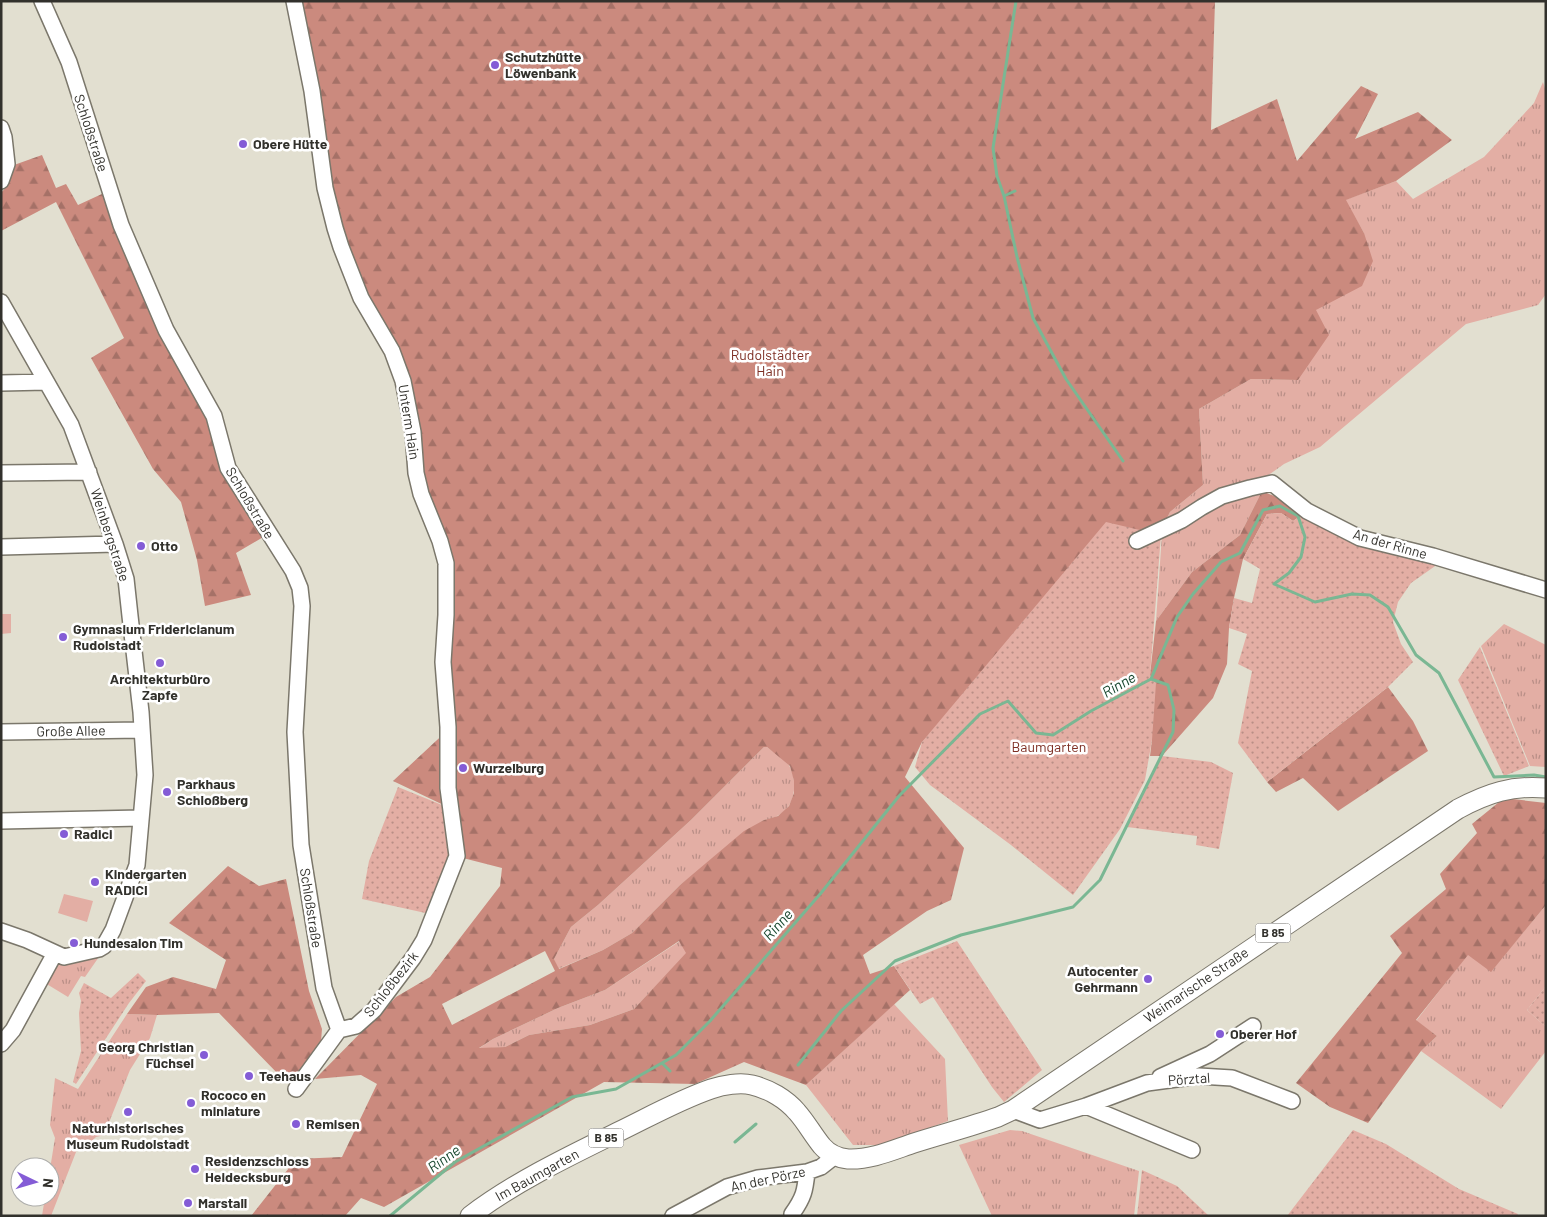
<svg xmlns="http://www.w3.org/2000/svg" width="1547" height="1217" viewBox="0 0 1547 1217" font-family="Barlow,sans-serif">
  <style>
    .grass { fill: url(#grass-tufts) }
    .forest { fill: url(#forest-firs); fill-rule: evenodd }
    .garden { fill: url(#garden-dots) }
    .pitch { fill: #e3aea4 }
    .lines { fill: none; stroke-linecap: round; stroke-linejoin: round }
    .stream { stroke: #7ab793; stroke-width: 3 }
    .minor-casing { stroke: #7b776b; stroke-width: 18 }
    .major-casing { stroke: #7b776b; stroke-width: 21 }
    .minor { stroke: #fff; stroke-width: 15 }
    .major { stroke: #fff; stroke-width: 19 }
    .poi-dot { fill: #845cd6; stroke: #fff; stroke-width: 2 }
    .labels { text-anchor: middle; stroke-width: 5; stroke-linejoin: round; paint-order: stroke }
    .shield { fill: #fff; stroke: #706f6b; stroke-width: 1 }
    .shield-label { font-size: 12px; font-weight: bold; fill: #32312c }
    .poi-label { font-size: 14px; font-weight: bold; fill: #32312c; stroke: #fff; text-anchor: start }
    .street-label { font-size: 14px; fill: #32312c; stroke: #fff }
    .park-label { font-size: 14px; fill: #7d2e23; stroke: #fff }
    .water-label { font-size: 15px; font-style: italic; fill: #18482f; stroke: #fff }
  </style>
  <defs>
    <pattern id="grass-tufts" width="24" height="20" patternUnits="userSpaceOnUse" patternTransform="scale(1.25)"><rect width="24" height="20" fill="#e3aea4"/><path d="M3 7l-1-3M5 7V3M7 7l1-3M15 17l-1-3M17 17v-4M19 17l1-3" fill="none" stroke="#b98e86"/></pattern>
    <pattern id="forest-firs" width="22" height="20" patternUnits="userSpaceOnUse" patternTransform="scale(1.25)"><rect width="22" height="20" fill="#cb8a7e"/><path d="M5 1l3.5 6h-7zM16 11l3.5 6h-7z" fill="#a57167"/></pattern>
    <pattern id="garden-dots" width="8" height="8" patternUnits="userSpaceOnUse" patternTransform="scale(1.25)"><rect width="8" height="8" fill="#e3aea4"/><path d="M2 2h.1M6 6h.1" fill="none" stroke="#b98e86" stroke-width="1.8" stroke-linecap="round"/></pattern>
  </defs>
  <rect width="100%" height="100%" fill="#e2dfd0"/>
  <!-- grass -->
  <path class="grass" d="M1543 82 1546 92V294L1538 305 1466 324 1320 447 1284 464 1267 476 1249 483 1165 522 1170 512 1203 485 1199 409 1251 379 1298 380 1316 310 1364 233 1345 200 1396 181 1413 199 1484 157 1534 103Z
    M1262 491 1240 535 1192 572 1156 621 1162 534 1224 500Z
    M1504 624 1546 645V767L1530 766 1481 646Z
    M764 747H767C774 753 786 758 790 767 798 783 795 806 779 815 774 818 768 819 764 820L680 885 632 933 603 950 558 969 554 959 571 927 598 905 691 820Z
    M1546 905V986L1527 1010 1546 1027V1051L1501 1109 1421 1051 1437 1036 1416 1021 1468 954 1491 971Z
    M680 941 687 953 634 1009 590 1025 529 1035 505 1047 478 1049 493 1039 558 1008 605 990Z
    M101 954 85 977 81 976 68 997 45 983 52 969 62 962Z
    M894 1004 945 1059 948 1121 882 1145H853L806 1085Z
    M127 1014 157 1015 150 1038 130 1070 104 1135 96 1137 85 1147H78L51 1216H42L45 1197H50V1169L55 1138 50 1125 55 1078 78 1089Z
    M1010 1130 1022 1131 1139 1171 1134 1216H992L959 1145Z"/>
  <!-- forest -->
  <path class="forest" d="M298 1H1215L1211 130 1277 99 1297 161 1361 86 1378 94 1355 139 1418 112 1452 140 1396 181 1346 200 1364 233 1373 261 1362 286 1316 310 1329 335 1298 380 1251 379 1199 409 1203 485 1170 512 1165 522 922 742 905 777 964 848 951 900 927 911 863 955 870 974 894 966 910 990 806 1085 744 1062 695 1084 604 1082 384 1207 361 1198 345 1216H251L296 1159 342 1157 377 1084 361 1075 315 1079 396 997 430 977 500 886 502 868 459 857 452 809 393 781 451 727 450 616 412 408 362 289 329 194ZM764 747H767L790 766 794 781V793L789 806 778 816 764 820 744 831 680 885 632 933 603 950 559 969 554 959 571 927 598 905 691 820ZM679 941 686 953 634 1009 590 1025 529 1035 505 1047 479 1048 493 1039 558 1008 605 990ZM545 951 555 971 452 1025 442 1004Z
    M42 155 56 188 66 184 78 205 104 193 265 536 236 553 251 595 205 606 197 560 181 502 153 469 91 358 124 338 56 202 1 231V193L7 186 14 165Z
    M1262 491 1286 501 1302 515 1293 521 1281 513 1267 514 1243 559 1234 598 1229 628 1227 664 1213 698 1162 756H1150L1152 740 1150 675 1156 621 1192 572 1240 535Z
    M1388 687 1413 721 1428 751 1338 811 1303 778 1276 792 1267 782Z
    M1504 798 1546 803V905L1491 972 1468 955 1416 1020 1437 1036 1421 1051 1368 1123 1330 1107 1296 1083 1402 953 1390 936 1446 889 1440 874 1477 833 1472 824Z
    M228 866 259 886 286 879 309 991 322 1029 321 1041 297 1078 280 1076 219 1013 157 1015 127 1014 146 987 173 977 216 989 226 960 169 923Z"/>
  <!-- garden -->
  <path class="garden" d="M1281 513 1293 521 1302 515 1438 564 1411 583 1398 602 1393 622 1401 644 1413 662 1388 687 1267 782 1238 743 1252 671 1238 664 1247 634 1229 628 1234 598 1252 603 1260 569 1243 559 1267 514Z
    M1106 522 1161 535 1150 675 1156 683 1152 740 1145 780 1120 829 1073 895 1011 845 930 785 915 767 922 742Z
    M1480 647 1529 766 1504 776 1458 680Z
    M1162 756 1211 762 1233 773 1219 849 1196 845 1197 836 1127 827Z
    M398 787 447 807 454 853 430 914 362 899 369 861Z
    M957 941 1042 1070 1004 1102 992 1087 933 997 920 1004 894 966Z
    M138 973 146 981 129 1003 76 1084 73 1082 81 1051 79 1013 81 1001 79 993 84 983 111 998Z
    M1546 986V1027L1527 1010Z
    M1353 1130 1386 1144 1459 1189 1518 1214 1517 1216H1287Z
    M1142 1170 1177 1186 1209 1216H1137Z"/>
  <!-- pitch -->
  <path class="pitch" d="M1 614H11V633L1 634Z
    M64 894 93 901 87 922 58 913Z"/>
  <g class="lines">
    <!-- stream -->
    <path class="stream" d="M1016 1 993 148 997 176 1004 196 1017 257 1033 318 1066 379 1123 461
      M1004 196 1015 191
      M662 1063 670 1071
      M798 1065 841 1011 895 961 961 935 1073 907 1100 880 1173 732 1174 710 1168 685 1151 679
      M735 1142 756 1124
      M390 1216 455 1162 572 1097 616 1089 676 1055 710 1021 821 893 899 796 980 714 1008 701 1036 733 1053 735 1091 711 1151 679 1177 617 1193 594 1221 562 1240 553 1263 510 1280 506 1298 516 1305 537 1301 557 1289 573 1274 584 1315 602 1352 594 1370 595 1388 607 1416 655 1439 673 1494 777 1534 775 1546 777"/>
    <defs>
      <path id="minor" d="M42 1 69 62 121 225 166 330 214 416 228 468 293 571 300 588 302 606 295 732 301 845 324 988 339 1030
        M294 1 312 91 325 188 335 228 341 247 361 298 392 351 403 381 413 432 416 473 421 494 440 541 446 563V615L443 662 448 727V788L457 856 424 940 413 958 374 1010 356 1026 339 1030 296 1089
        M1 128 4 137 7 164 1 181
        M1 302 71 425 115 544 126 579 130 616 141 712 145 775 137 865 113 930 104 946 99 949 64 957 27 940 1 931
        M1 383 46 382
        M1 473 89 472
        M1137 541 1182 520 1202 507 1222 496 1250 488 1272 483 1307 511 1360 538 1433 556 1546 590
        M1 547 115 544
        M1 732 142 730
        M1 821 141 818
        M1 1044 13 1030 55 953
        M1160 1077 1210 1054 1253 1026
        M1086 1106 1192 1150
        M1013 1110 1040 1120 1086 1106 1147 1083 1199 1076 1232 1078 1292 1101
        M673 1216 727 1187 758 1178 807 1172 821 1167 835 1156
        M793 1216 792 1214C804 1197 805 1191 807 1172"/>
      <path id="major" d="M470 1216C513 1183 569 1156 618 1132 649 1117 679 1100 711 1089 723 1085 740 1082 752 1085 769 1089 786 1099 797 1112 806 1122 813 1135 822 1146 828 1153 838 1158 848 1159 871 1160 893 1150 914 1143 942 1134 970 1127 998 1117L1013 1110 1458 809C1488 793 1512 785 1546 788"/>
    </defs>
    <!-- minor casing -->
    <use href="#minor" class="minor-casing"/>
    <!-- major casing -->
    <use href="#major" class="major-casing"/>
    <!-- minor -->
    <use href="#minor" class="minor"/>
    <!-- major -->
    <use href="#major" class="major"/>
  </g>
  <!-- markers -->
  <g class="poi-dot">
    <circle cx="495" cy="65" r="5"/>
    <circle cx="243" cy="144" r="5"/>
    <circle cx="141" cy="546" r="5"/>
    <circle cx="63" cy="637" r="5"/>
    <circle cx="160" cy="663" r="5"/>
    <circle cx="463" cy="768" r="5"/>
    <circle cx="167" cy="792" r="5"/>
    <circle cx="64" cy="834" r="5"/>
    <circle cx="95" cy="882" r="5"/>
    <circle cx="74" cy="943" r="5"/>
    <circle cx="1148" cy="979" r="5"/>
    <circle cx="1220" cy="1034" r="5"/>
    <circle cx="204" cy="1055" r="5"/>
    <circle cx="249" cy="1076" r="5"/>
    <circle cx="191" cy="1103" r="5"/>
    <circle cx="128" cy="1112" r="5"/>
    <circle cx="296" cy="1124" r="5"/>
    <circle cx="195" cy="1169" r="5"/>
    <circle cx="188" cy="1203" r="5"/>
  </g>
  <g class="labels">
    <!-- shield labels -->
    <g class="shield">
      <rect x="1255.5" y="923.5" width="35" height="19" rx="4"/>
      <rect x="588.5" y="1128.5" width="35" height="19" rx="4"/>
    </g>
    <g class="shield-label">
      <text x="1273" y="937">B 85</text>
      <text x="606" y="1142">B 85</text>
    </g>
    <!-- poi labels -->
    <g class="poi-label">
      <text x="505" y="62">Schutzhütte<tspan x="505" dy="16">Löwenbank</tspan></text>
      <text x="253" y="149">Obere Hütte</text>
      <text x="151" y="551">Otto</text>
      <text x="73" y="634">Gymnasium Fridericianum<tspan x="73" dy="16">Rudolstadt</tspan></text>
      <text x="160" y="684" text-anchor="middle">Architekturbüro<tspan x="160" dy="16">Zapfe</tspan></text>
      <text x="473" y="773">Wurzelburg</text>
      <text x="177" y="789">Parkhaus<tspan x="177" dy="16">Schloßberg</tspan></text>
      <text x="74" y="839">Radici</text>
      <text x="105" y="879">Kindergarten<tspan x="105" dy="16">RADICI</tspan></text>
      <text x="84" y="948">Hundesalon Tim</text>
      <text x="1138" y="976" text-anchor="end">Autocenter<tspan x="1138" dy="16">Gehrmann</tspan></text>
      <text x="1230" y="1039">Oberer Hof</text>
      <text x="194" y="1052" text-anchor="end">Georg Christian<tspan x="194" dy="16">Füchsel</tspan></text>
      <text x="259" y="1081">Teehaus</text>
      <text x="201" y="1100">Rococo en<tspan x="201" dy="16">miniature</tspan></text>
      <text x="306" y="1129">Remisen</text>
      <text x="128" y="1133" text-anchor="middle">Naturhistorisches<tspan x="128" dy="16">Museum Rudolstadt</tspan></text>
      <text x="205" y="1166">Residenzschloss<tspan x="205" dy="16">Heidecksburg</tspan></text>
      <text x="198" y="1208">Marstall</text>
    </g>
    <!-- street labels -->
    <g class="street-label">
      <text transform="translate(91 133) rotate(72)" y="5">Schloßstraße</text>
      <text transform="translate(409 422) rotate(81)" y="5">Unterm Hain</text>
      <text transform="translate(250 503) rotate(59)" y="5">Schloßstraße</text>
      <text transform="translate(110 535) rotate(72)" y="5">Weinbergstraße</text>
      <text transform="translate(1390 544) rotate(16)" y="5">An der Rinne</text>
      <text transform="translate(71 731) rotate(-1)" y="5">Große Allee</text>
      <text transform="translate(311 908) rotate(81)" y="5">Schloßstraße</text>
      <text transform="translate(391 984) rotate(-52)" y="5">Schloßbezirk</text>
      <text transform="translate(1196 985) rotate(-34)" y="5">Weimarische Straße</text>
      <text transform="translate(1189 1079) rotate(-4)" y="5">Pörztal</text>
      <text transform="translate(537 1175) rotate(-29)" y="5">Im Baumgarten</text>
      <text transform="translate(768 1179) rotate(-12)" y="5">An der Pörze</text>
    </g>
    <!-- park labels -->
    <g class="park-label">
      <text x="770" y="360">Rudolstädter<tspan x="770" dy="16">Hain</tspan></text>
      <text x="1049" y="752">Baumgarten</text>
    </g>
    <!-- water labels -->
    <g class="water-label">
      <text transform="translate(1119 685) rotate(-30)" y="5">Rinne</text>
      <text transform="translate(778 925) rotate(-48)" y="5">Rinne</text>
      <text transform="translate(444 1159) rotate(-36)" y="5">Rinne</text>
    </g>
  </g>
  <!-- border -->
  <rect width="1547" height="1217" fill="none" stroke="#32312c" stroke-width="5"/>
  <!-- north arrow -->
  <g transform="translate(35 1182) rotate(95)"><circle r="24" fill="#ffffff" stroke="#adadab"/>
  <path d="M0-4L9 19L0 12L-9 19Z" fill="#845cd6"/>
  <text y="-8" font-size="14" font-weight="bold" text-anchor="middle" fill="#32312c">N</text>
  </g>
</svg>
